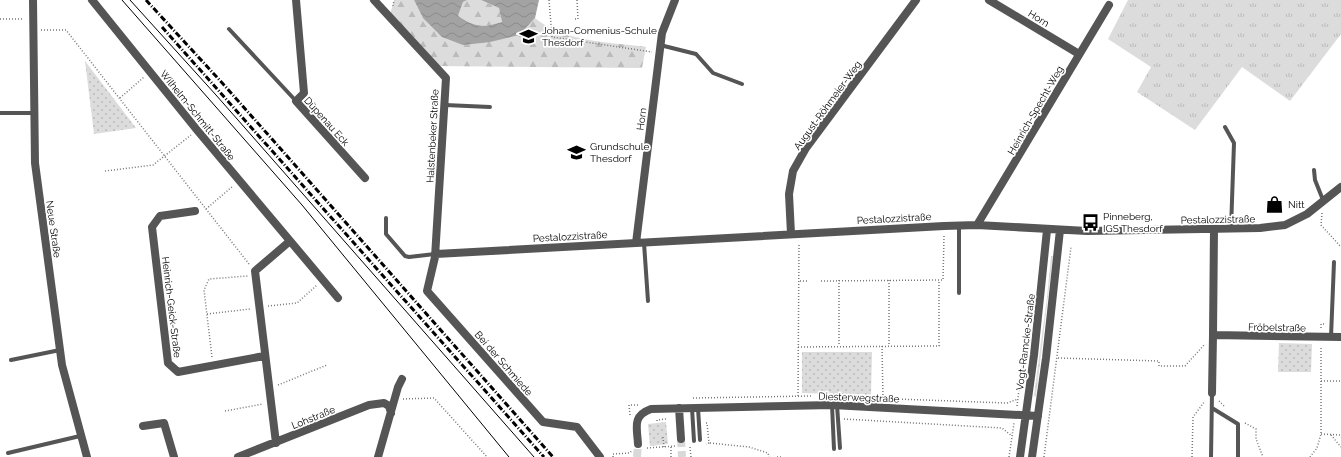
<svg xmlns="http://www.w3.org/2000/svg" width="1341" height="457" viewBox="0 0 1341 457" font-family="Raleway,sans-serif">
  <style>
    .grass { fill: url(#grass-tufts) }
    .forest { fill: url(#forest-firs) }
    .park { fill: url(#park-dots) }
    .water { fill: url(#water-waves) }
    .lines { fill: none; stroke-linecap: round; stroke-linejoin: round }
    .street-tunnel { stroke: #d9d9d9; stroke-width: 8; stroke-dasharray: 8 4; stroke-linecap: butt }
    .path { stroke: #777; stroke-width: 1.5; stroke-dasharray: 1 2; stroke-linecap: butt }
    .lane { stroke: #555; stroke-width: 4 }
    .street { stroke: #555; stroke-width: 8 }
    .tram { stroke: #000; stroke-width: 1 }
    .rail { stroke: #000; stroke-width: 3; stroke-dasharray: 6 2 1 2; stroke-linecap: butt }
    .labels { text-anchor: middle; stroke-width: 3.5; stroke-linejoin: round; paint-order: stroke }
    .street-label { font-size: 10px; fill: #000; stroke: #fff }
    .poi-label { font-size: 10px; fill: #000; stroke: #fff; text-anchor: start }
  </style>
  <defs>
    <pattern id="grass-tufts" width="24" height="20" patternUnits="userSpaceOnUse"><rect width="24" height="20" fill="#dcdcdc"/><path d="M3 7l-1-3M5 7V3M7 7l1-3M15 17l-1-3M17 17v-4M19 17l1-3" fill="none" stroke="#bbb"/></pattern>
    <pattern id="forest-firs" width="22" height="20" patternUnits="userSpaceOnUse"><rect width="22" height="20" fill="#dcdcdc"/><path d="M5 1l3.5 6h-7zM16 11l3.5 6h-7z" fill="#bbb"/></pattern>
    <pattern id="park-dots" width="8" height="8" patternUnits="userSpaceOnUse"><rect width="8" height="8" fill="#dcdcdc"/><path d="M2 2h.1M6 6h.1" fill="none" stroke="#bbb" stroke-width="1.8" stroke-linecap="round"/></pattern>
    <pattern id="water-waves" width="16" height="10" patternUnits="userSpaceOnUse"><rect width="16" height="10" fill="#a3a3a3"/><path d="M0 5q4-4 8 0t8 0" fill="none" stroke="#8b8b8b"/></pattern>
  </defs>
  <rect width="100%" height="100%" fill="#fff"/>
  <!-- grass -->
  <path class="grass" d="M1128 0H1341V34L1290 101 1242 67 1195 130 1137 92 1151 67 1108 39Z
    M1051 256H1053L1036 396 1035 397 1034 395 1047 297Z"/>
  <!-- forest -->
  <path class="forest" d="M394 0H414L423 18 518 35 535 18C564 42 610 42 646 47L642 68 435 66 389 18Z
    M467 0H481L499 8 502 22C481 28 476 27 458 16L463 2Z"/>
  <!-- park -->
  <path class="park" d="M85 61 136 128 94 134Z
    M1279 343 1312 344 1311 372H1278Z
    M802 352H872L871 395 802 393Z
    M666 422 668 444 650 446 648 424Z"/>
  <!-- water -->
  <path class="water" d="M414 0H467L463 2 458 16C475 27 482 28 502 22L499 8 481 0H539L535 18 519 35 490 42 463 45 442 37 423 18Z"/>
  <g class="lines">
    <!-- street-tunnel -->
    <path class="street-tunnel" d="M681 439 682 457
      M637 457 638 444"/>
    <!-- path -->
    <path class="path" d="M549 0 552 37 652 52
      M393 6 394 0
      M0 19H24
      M575 19H578L577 0
      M41 30H66L249 264
      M120 98 144 77
      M105 171 153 165 191 135
      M206 209 233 186
      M1322 213 1321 225 1341 247
      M839 280V346
      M889 280V346
      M800 281H808
      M821 281 943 280 944 236
      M268 306 297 303 317 285
      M207 314 250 309
      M1321 328V324H1325
      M882 346 883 399
      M798 347 939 346V280
      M212 357 204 290 209 279 248 276
      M1058 358 1159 361V366H1185L1204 345
      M1321 381H1341
      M278 385 327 365
      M798 396 799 243
      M693 398 811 396
      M403 399 434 398 487 457
      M896 399 1007 403 1018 399
      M1219 401 1225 407
      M1017 406 1026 334
      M225 411 263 404
      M630 415 629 405H639
      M844 419 1002 428 1012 436
      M657 421V420L666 419
      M706 423H707L709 443 706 444
      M1245 423 1256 429V439L1263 457
      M1321 434 1341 435
      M1331 435 1341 447
      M663 437 664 447
      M710 443 749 447 768 453 769 457
      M671 447V457
      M690 447 691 457
      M647 448 675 446
      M613 457V454L630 453 632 450
      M777 457H781
      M1009 457 1014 423
      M1044 457 1071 247
      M1192 457 1193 417 1205 401
      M1310 457 1317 448 1321 434V346"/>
    <!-- lane -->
    <path class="lane" d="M229 29 296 101
      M660 45 696 54 713 73 742 84
      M445 105 490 107
      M0 113H34
      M1225 127 1234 143 1231 229
      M1314 170 1315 180 1323 200
      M386 218V234L405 256 409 257 435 254
      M644 243 648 301
      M959 293V226
      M1331 337 1334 262
      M11 360 60 350
      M832 405 834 449
      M837 405 840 448
      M692 408 694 441
      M698 408 700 440
      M1212 408 1238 424V457
      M8 453 80 436
      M1211 457 1212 393"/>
    <!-- street -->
    <path class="street" d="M33 0 35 163 62 365 87 457
      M92 0 197 130 338 298
      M296 0 304 93 296 101 365 178
      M374 0 446 78 435 257 427 291 543 422 577 427 600 457
      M989 0 1079 54
      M195 211 160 216 152 227 168 363 178 372 264 356
      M977 225 1109 5
      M1214 229 1213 335 1341 337
      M791 234 789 194 793 171 806 148 916 0
      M636 243 662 33 675 0
      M436 254 944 226 977 225 1087 231 1260 228 1285 225 1307 214 1341 187
      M1212 393 1213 335
      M679 408 681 439
      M143 426 164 423 174 457
      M276 443 255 271 290 241
      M638 444C637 427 632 416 651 409L832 405 1038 416
      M238 457 369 405 384 403 389 406 391 413
      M378 457 398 387 402 379
      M1020 457 1034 355 1047 230
      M1032 457 1046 358 1060 230"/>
    <!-- tram -->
    <path class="tram" d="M122 0 302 205 509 457
      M130 0 216 95 534 457"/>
    <!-- rail -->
    <path class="rail" d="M146 0 225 86 553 457
      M162 27 544 457"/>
  </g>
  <!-- icons -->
  <defs>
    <symbol id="school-bare" viewBox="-9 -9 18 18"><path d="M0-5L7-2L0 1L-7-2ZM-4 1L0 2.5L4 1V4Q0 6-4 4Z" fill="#000" stroke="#fff" stroke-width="2.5" paint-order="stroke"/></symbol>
    <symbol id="shop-bare" viewBox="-9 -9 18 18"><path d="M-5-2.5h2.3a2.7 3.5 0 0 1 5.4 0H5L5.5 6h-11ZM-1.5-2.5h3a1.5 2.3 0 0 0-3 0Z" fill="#000" stroke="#fff" stroke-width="2.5" paint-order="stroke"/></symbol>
    <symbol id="bus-bare" viewBox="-9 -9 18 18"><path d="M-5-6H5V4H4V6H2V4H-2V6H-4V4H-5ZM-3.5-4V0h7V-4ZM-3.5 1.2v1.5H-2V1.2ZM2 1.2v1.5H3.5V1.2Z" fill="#000" stroke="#fff" stroke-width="2.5" paint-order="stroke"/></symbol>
  </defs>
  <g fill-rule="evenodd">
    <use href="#school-bare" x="516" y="24" width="25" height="25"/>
    <use href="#school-bare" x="564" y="140" width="25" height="25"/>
    <use href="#shop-bare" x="1262" y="192" width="25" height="25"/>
    <use href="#bus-bare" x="1078" y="210" width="25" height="25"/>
  </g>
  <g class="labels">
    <!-- street labels -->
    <g class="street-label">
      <text transform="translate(1039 18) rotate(31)" y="4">Horn</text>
      <text transform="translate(827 105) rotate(-54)" y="4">August-Röhmeier-Weg</text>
      <text transform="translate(1035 110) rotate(-60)" y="4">Heinrich-Specht-Weg</text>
      <text transform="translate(198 115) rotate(51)" y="4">Wilhelm-Schmitt-Straße</text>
      <text transform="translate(641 119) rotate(-83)" y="4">Horn</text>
      <text transform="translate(327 121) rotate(48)" y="4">Düpenau Eck</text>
      <text transform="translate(432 136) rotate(-87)" y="4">Halstenbeker Straße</text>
      <text transform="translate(894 218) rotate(-3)" y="4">Pestalozzistraße</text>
      <text transform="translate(1218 219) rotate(-1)" y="4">Pestalozzistraße</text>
      <text transform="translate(54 229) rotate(82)" y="4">Neue Straße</text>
      <text transform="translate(570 236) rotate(-3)" y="4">Pestalozzistraße</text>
      <text transform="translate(172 307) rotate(83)" y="4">Heinrich-Geick-Straße</text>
      <text transform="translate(1277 327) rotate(1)" y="4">Fröbelstraße</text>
      <text transform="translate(1025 342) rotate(-83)" y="4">Vogt-Ramcke-Straße</text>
      <text transform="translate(504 363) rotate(49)" y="4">Bei der Schmiede</text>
      <text transform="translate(859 397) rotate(2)" y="4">Diesterwegstraße</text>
      <text transform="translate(313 417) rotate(-22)" y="4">Lohstraße</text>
    </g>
    <!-- poi labels -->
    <g class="poi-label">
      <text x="542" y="34">Johan-Comenius-Schule<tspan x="542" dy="12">Thesdorf</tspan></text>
      <text x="590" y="150">Grundschule<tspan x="590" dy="12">Thesdorf</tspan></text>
      <text x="1288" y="208">Nitt</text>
      <text x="1103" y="220">Pinneberg,<tspan x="1103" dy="12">IGS Thesdorf</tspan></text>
    </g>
  </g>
</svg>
